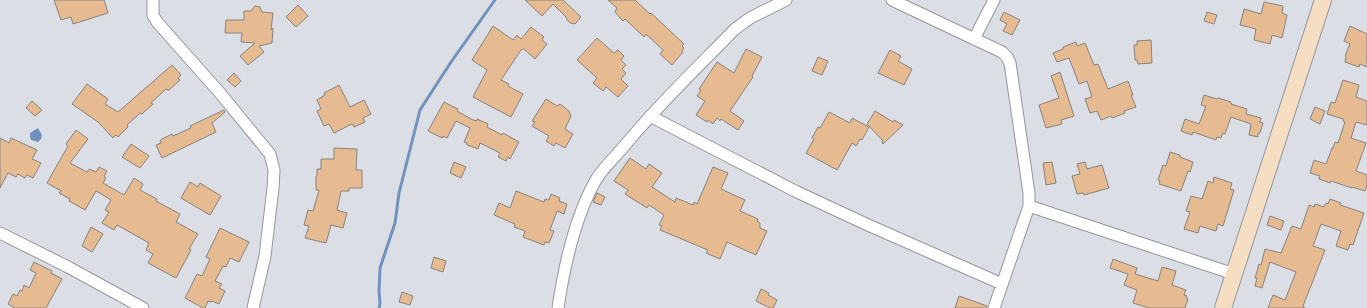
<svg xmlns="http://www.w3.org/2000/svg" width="1367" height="308" viewBox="0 0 1367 308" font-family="'Work Sans',sans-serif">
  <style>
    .water { fill: #7093bd }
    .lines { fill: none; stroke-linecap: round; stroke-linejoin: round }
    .stream { stroke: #7093bd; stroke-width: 3 }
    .building { fill: #e7bb91; stroke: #88827c }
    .street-casing { stroke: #94969d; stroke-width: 13 }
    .secondary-casing { stroke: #94969d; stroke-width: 18 }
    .street { stroke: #fff; stroke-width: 11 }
    .secondary { stroke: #f6dec3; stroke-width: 16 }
  </style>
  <rect width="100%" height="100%" fill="#dcdee6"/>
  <!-- water -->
  <path class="water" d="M38 128 42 135 41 139 38 142 31 140 30 137V133Z"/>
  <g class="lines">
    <!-- stream -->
    <path class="stream" d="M379 308 380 303 379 291 380 268 395 223 399 193 420 110 451 62 495 0"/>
  </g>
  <!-- building -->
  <path class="building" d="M54 0H104L108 13 73 24 71 17 61 20Z
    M525 0H563L581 17 575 24 570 23 567 20 566 17 553 4 542 16Z
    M608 0H635L650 14 651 13 684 44 682 46 684 48 682 51 683 52 672 65 660 54 663 50 646 34 644 37 625 19 623 21 615 12 617 8Z
    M1264 2 1283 6 1282 13 1287 15 1282 38 1272 35 1270 44 1254 40 1256 29 1240 25 1244 9 1261 14Z
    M298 5 308 16 296 27 286 17Z
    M255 6 260 7 262 12 273 13 271 30 273 28 272 43 259 46 264 52 248 65 240 56 255 43 241 42 242 33H225L226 20H244V11H251Z
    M1004 12 1020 20 1012 35 1003 31 1007 24 1000 20Z
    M1207 12 1217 15 1214 24 1204 21Z
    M493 26 513 40 517 35 521 39 531 27 544 37 542 40 547 44 535 59 524 49 521 50 501 80 509 84 508 86 523 94 511 117 473 97 487 70 472 60Z
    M1350 26 1367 34V67L1360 64 1359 67 1345 62 1346 57 1345 56 1350 44 1344 41Z
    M597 38 614 53 618 50 624 56 621 60 626 65 622 69 626 73 621 79 628 86 618 97 606 87 603 91 593 83 597 78 577 60Z
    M1151 40 1152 63 1138 64 1137 60H1135L1134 45H1137V41Z
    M1076 42 1077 46 1085 43 1094 65 1098 64 1108 89 1128 81 1133 95H1131L1136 107 1124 111 1125 113 1112 118 1111 116 1101 120 1097 111 1090 113 1085 99 1092 97 1087 81 1079 84 1069 58 1057 62 1053 53 1063 49V47Z
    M746 49 762 57 752 76 753 77 730 111 744 121 738 130 721 119 720 121 717 118 713 124 708 120 707 122 696 115 705 101 697 96 701 90 699 89 717 62 734 73Z
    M890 50 901 56 898 61 912 69 904 85 878 73Z
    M818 57 828 61 822 75 812 71Z
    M172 65 181 75 178 78 180 80 169 90H167L166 89 151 103 153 104 144 112 142 114 140 113 127 125 128 127 118 137 116 135 113 138 98 122 72 104 87 84 108 99 105 104 118 112Z
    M1060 72 1074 116 1061 120 1062 124 1046 128 1039 105 1059 98 1051 76Z
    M234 73 241 81 235 87 227 80Z
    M1343 80 1359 85 1356 97 1367 101V125L1356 122 1351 138 1366 143 1356 171 1367 175V185L1365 191 1352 187V188L1331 181 1330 183 1319 179 1320 176 1310 173 1314 160 1326 164 1332 148H1333L1335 142 1338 143 1345 122 1343 121V119L1327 114 1331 102 1335 103Z
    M339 85 350 107 364 100 371 114 363 118 365 122 354 127 352 124 334 133 329 124 324 126 317 111 321 109 317 100 325 95 324 93Z
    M1204 95 1217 99 1218 98 1231 102V104L1247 109 1246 114 1261 118 1260 122 1263 123 1260 133H1258V137L1249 135 1251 124 1231 117 1225 134 1223 133 1221 138 1217 137 1216 140 1193 132 1192 135 1181 131 1185 119 1199 124 1206 106 1201 105Z
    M546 99 557 106 560 104 569 111 571 116 565 129 573 134 565 148 556 143 554 146 546 141 549 136 532 126 535 122 532 121Z
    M32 101 42 110 35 116 26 108Z
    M444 102 458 109 457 111 473 120 477 121V119L488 124 487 127 502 135 503 133 519 142 510 159 508 157 506 161 498 157 500 153 480 143 478 149 467 145V143L464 142 470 128 456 121 447 138 443 136 442 138 428 131Z
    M1315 107 1325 111 1320 124 1310 119Z
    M224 110 225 112 212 123 216 132 162 158 156 145 161 143 160 141 162 139 172 134 173 136 191 128 190 126 192 125Z
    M875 111 893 122 894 120 903 125 883 144 882 143 883 141 867 124Z
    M829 112 850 123 852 118 869 127 862 140 860 139 856 146 852 143 837 170 806 153 814 139 812 138 818 127 820 128Z
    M76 130 88 139 70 163 87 172 89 169 96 172 99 167 107 171 104 176 106 178 103 183 124 195 134 178 143 184 140 190 157 199 156 201 180 214 176 222 198 234 189 249 191 250 176 278 148 263 153 254 146 250 149 243 117 225 114 230 102 223 109 212 105 210 111 200 96 191 85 210 69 201 70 199 59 193 61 191 47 183 68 146 66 144Z
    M0 138 9 143 11 138 37 150 32 159 41 163 33 178 27 175 25 178 18 174 16 177 8 173 0 188Z
    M131 144 149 156 140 168 122 157Z
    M334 148 357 149 356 170H362V188H349V191H341L337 210 347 213 343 228 331 225 326 243 305 238 309 226 304 225 308 210 313 211 319 190H316V176H317V169H321V159H334Z
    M1170 152 1180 155V157L1193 162 1190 172 1188 171 1181 191 1159 184 1160 181 1158 180 1163 165 1166 166Z
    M630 158 646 169 649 164 662 173 652 187 675 202 676 198 693 205 694 202 697 204 713 167 728 173 721 189 745 200 740 211 758 219 757 221 760 223V228L767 231 756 255 727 242 720 259 706 253 708 250 660 230 662 226 659 225 664 215 649 205 647 208 625 194 628 190 614 181Z
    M454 162 466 167 461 178 450 173Z
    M1052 162 1056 183 1046 185 1043 163Z
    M1085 162 1087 169 1102 165 1109 188 1084 195 1083 193 1077 194 1072 176 1080 174 1077 164Z
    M1214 177 1232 183 1230 189 1234 190 1223 226 1218 224 1216 231 1200 226 1198 233 1184 229 1190 212 1186 211 1191 196 1202 199 1208 181 1213 183Z
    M190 182 198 187 200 183 221 196 210 215 181 198Z
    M516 191 544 202 545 199 549 200 551 194 560 198 559 201 567 204 564 214 557 211 550 230 554 231 549 243 545 242 544 245 523 237 525 231 514 227 515 224 494 215 499 203 510 208Z
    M597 193 605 197 601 205 593 202Z
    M1330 199 1341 203 1340 205 1364 213 1353 245 1350 244 1348 250 1336 246 1341 231 1321 224 1313 246 1325 250 1303 306 1305 308H1268L1273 295 1285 300 1296 272 1270 262 1262 288 1255 286 1257 278H1255L1259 264 1261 265 1265 249 1281 253 1292 226 1301 229 1309 205 1314 207 1315 204 1324 207 1326 203 1328 204Z
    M1270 216 1284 221 1281 230 1267 225Z
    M91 227 103 234 92 252 82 246Z
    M220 228 249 242 239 262 230 258 226 267 223 266 215 281 222 284 219 288 225 291 219 304 212 301 211 302 208 301 205 308H203L185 298 197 274 202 276 210 259 206 257Z
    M434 257 446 261 443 272 431 268Z
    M1113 259 1137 268 1135 274 1158 281 1162 267 1176 271 1172 285 1186 290 1184 295 1187 296 1186 298 1188 299 1185 308H1149L1133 303 1137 290 1124 285 1128 274 1110 268Z
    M34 262 52 271 51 273 62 279 46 308H15L8 304 13 294 17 296 20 290 22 291 24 285 29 288 36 273 30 270Z
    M761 289 769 293 768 295 777 300 773 308H770L756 301Z
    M402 292 413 296 410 305 399 302Z
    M959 296 987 306V308H955Z"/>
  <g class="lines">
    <defs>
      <path id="street" d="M153 0V15L157 22 220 93 270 154 274 170 273 188 265 256 253 308
        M892 0 1002 52 1007 57 1010 63 1029 193V206L994 308
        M974 39 994 0
        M650 116 795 191 868 225 1002 284
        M1029 206 1234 274
        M0 233 68 267 143 308
        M558 308C564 267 576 214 597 178 605 166 617 155 626 144 660 103 698 67 735 29L750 18 786 0"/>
      <path id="secondary" d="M1223 308 1323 0"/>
    </defs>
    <!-- street casing -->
    <use href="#street" class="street-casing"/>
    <!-- secondary casing -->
    <use href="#secondary" class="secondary-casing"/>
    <!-- street -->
    <use href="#street" class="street"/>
    <!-- secondary -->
    <use href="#secondary" class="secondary"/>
  </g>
</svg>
